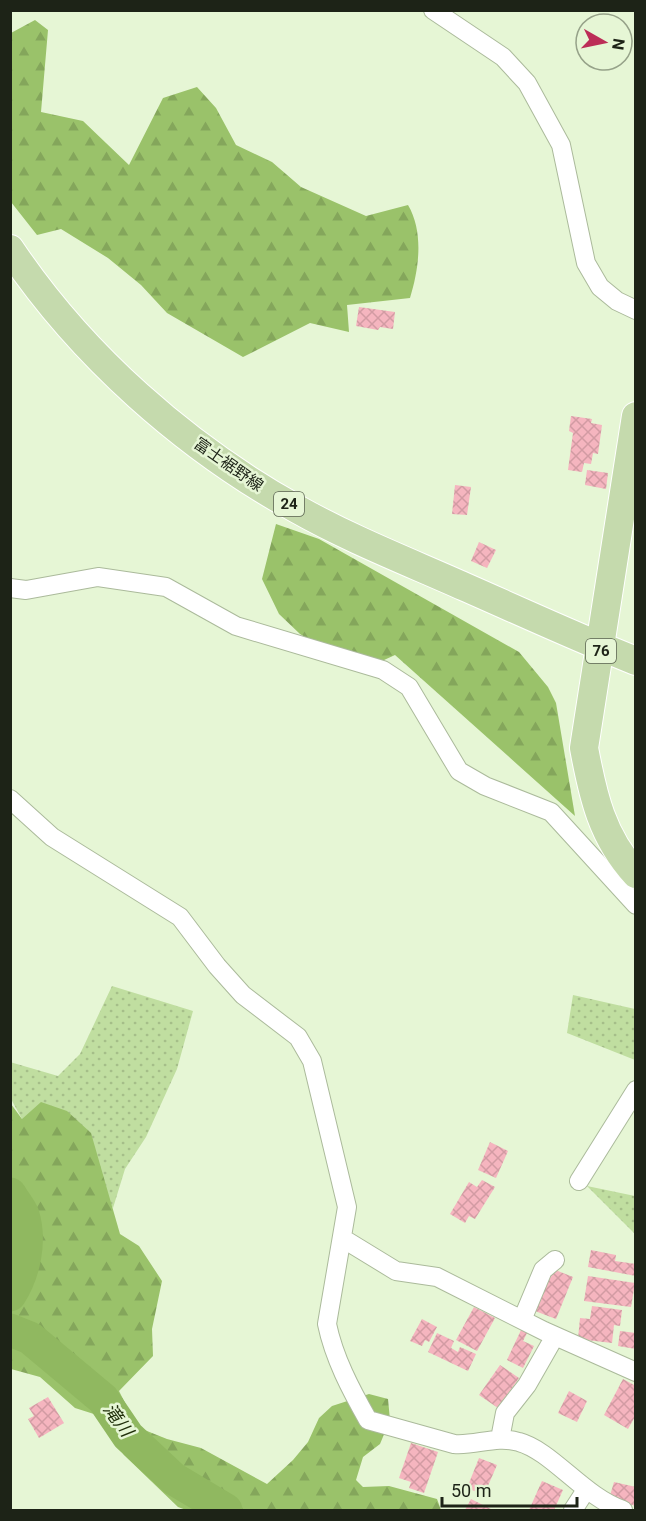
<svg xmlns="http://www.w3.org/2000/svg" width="646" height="1521" viewBox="0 0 646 1521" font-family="Roboto,'Noto Sans JP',sans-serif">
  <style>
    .grass { fill: url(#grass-dots) }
    .forest { fill: url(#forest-firs) }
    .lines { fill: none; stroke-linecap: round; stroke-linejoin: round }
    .river { stroke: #90b860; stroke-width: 33 }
    .building { fill: url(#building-cross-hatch) }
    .street-casing { stroke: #abba9b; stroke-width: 20 }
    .primary-casing { stroke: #fff; stroke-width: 30 }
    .street { stroke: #fff; stroke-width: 18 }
    .primary { stroke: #c5daad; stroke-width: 28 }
    .labels { text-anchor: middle; stroke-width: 5; stroke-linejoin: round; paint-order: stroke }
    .shield { fill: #e6f6d5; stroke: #596250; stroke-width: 1.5 }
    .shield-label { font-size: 15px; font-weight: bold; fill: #1d2317 }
    .street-label { font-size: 16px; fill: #1d2317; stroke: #e6f6d5 }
    .water-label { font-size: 18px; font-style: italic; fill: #21300b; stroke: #e6f6d5 }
  </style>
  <defs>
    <pattern id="grass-dots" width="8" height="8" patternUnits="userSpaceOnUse" patternTransform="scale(1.5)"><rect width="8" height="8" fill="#c0dea0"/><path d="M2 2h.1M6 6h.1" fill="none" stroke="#a5be89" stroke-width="1.8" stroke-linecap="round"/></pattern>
    <pattern id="forest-firs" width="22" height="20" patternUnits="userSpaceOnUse" patternTransform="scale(1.5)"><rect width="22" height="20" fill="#9ac26a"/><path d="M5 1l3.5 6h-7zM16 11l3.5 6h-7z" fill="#84a65b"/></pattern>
    <pattern id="building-cross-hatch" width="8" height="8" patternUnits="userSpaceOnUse" patternTransform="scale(1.5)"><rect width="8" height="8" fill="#f5b5bf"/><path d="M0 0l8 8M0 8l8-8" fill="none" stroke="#d29ba3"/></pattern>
  </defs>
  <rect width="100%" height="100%" fill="#e6f6d5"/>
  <!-- grass -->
  <path class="grass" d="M112 986 193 1011 177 1069 146 1137 125 1169 113 1208 100 1186 22 1119 11 1099 10 1062 58 1076 80 1054Z
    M573 995 635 1009V1060L567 1033Z
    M587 1186 635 1196V1234Z"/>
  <!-- forest -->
  <path class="forest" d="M35 20 48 30 41 112 83 121 129 165 163 98 197 87 216 108 236 145 272 162 301 187 366 216 408 205C424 232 419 269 410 298L347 305 349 332 310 323 243 357 167 313 141 285 108 258 61 229 37 235 11 202V33Z
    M276 524 319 539 519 652 548 687 556 703 575 816 395 655 360 671 300 634 279 614 262 579Z
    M41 1102 67 1111 91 1133 120 1234 139 1246 162 1281 152 1329 153 1356 119 1391 137 1427 167 1439 201 1448 267 1484 293 1460 308 1442 319 1418 332 1406 369 1394 388 1399 390 1420 380 1444 363 1457 356 1480 363 1487 389 1486 437 1499 441 1510H186L178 1507 124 1455 97 1415 75 1408 40 1377 11 1369V1104L22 1119Z"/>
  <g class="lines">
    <!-- river -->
    <path class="river" d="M10 1194C14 1201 20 1208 23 1215 31 1241 24 1273 10 1295
      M10 1330 30 1338 103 1399 128 1436 174 1479 226 1510"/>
  </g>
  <!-- building -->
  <path class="building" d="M359 307 395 312 393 329 380 327 378 330 356 326Z
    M571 416 592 419 591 423 602 425 598 454 593 453 591 464 584 463 582 472 568 470 573 433 569 431Z
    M587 470 608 473 606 489 585 485Z
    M455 485 471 487 467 515 452 514Z
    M479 542 496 550 487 568 471 561Z
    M490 1142 508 1151 496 1178 478 1170Z
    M482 1180 495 1187 475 1219 469 1216 465 1223 450 1214 469 1182 477 1187Z
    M591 1250 616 1255 615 1261 636 1264V1276L588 1267Z
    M553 1269 573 1277 556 1319 535 1311Z
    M588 1276 635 1283 631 1307 584 1301Z
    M592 1306 622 1310 620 1326 614 1325 612 1343 578 1339 580 1318 590 1319Z
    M474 1307 495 1318 477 1351 456 1340Z
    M422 1319 437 1327 429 1342 425 1340 422 1346 410 1341Z
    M521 1330 527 1333 523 1341 534 1346 523 1368 507 1360Z
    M620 1331 636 1333V1349L618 1346Z
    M437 1333 454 1341 451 1348 458 1352 460 1347 476 1354 468 1371 428 1352Z
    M500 1365 519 1378 498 1408 479 1395Z
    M623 1379 636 1386V1415L628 1429 604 1415Z
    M569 1391 587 1401 577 1422 558 1413Z
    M48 1397 64 1423 39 1438 28 1419 34 1416 29 1408Z
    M411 1443 438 1452 424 1493 409 1488 411 1482 399 1478Z
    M479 1458 497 1465 484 1495 467 1488Z
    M542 1481 563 1490 554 1510H529Z
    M614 1482 636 1487V1506L609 1499Z
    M471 1499 493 1510H465Z"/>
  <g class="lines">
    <defs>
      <path id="street" d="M433 10 503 57 527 83 561 145 586 263 600 287 617 301 636 310
        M10 588 26 590 98 577 166 587 236 626 383 670 409 687 459 771 485 786 551 812 636 905
        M10 799 52 837 180 917 217 966 243 995 298 1037 312 1061 347 1207 327 1324C334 1358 351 1390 368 1420L454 1444C476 1446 496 1435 519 1442 552 1451 584 1497 623 1510
        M579 1181 636 1090
        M342 1238 396 1271 437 1277 544 1331 636 1372
        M522 1320 543 1270 555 1260
        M500 1439 505 1413 527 1385 555 1336
        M573 1510 586 1490"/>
      <path id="primary" d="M10 249C81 355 185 447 297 509 350 539 409 562 465 587 522 612 578 638 636 661
        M636 416 584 748C593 796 602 837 636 874"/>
    </defs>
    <!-- street casing -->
    <use href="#street" class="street-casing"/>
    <!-- primary casing -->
    <use href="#primary" class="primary-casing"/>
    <!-- street -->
    <use href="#street" class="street"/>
    <!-- primary -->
    <use href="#primary" class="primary"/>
  </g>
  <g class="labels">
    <!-- shield labels -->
    <g class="shield">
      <rect x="274" y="492" width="30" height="24" rx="4.5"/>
      <rect x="586" y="639" width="30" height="24" rx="4.5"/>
    </g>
    <g class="shield-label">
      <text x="289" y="509">24</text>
      <text x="601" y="656">76</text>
    </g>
    <!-- street labels -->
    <g class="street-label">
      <text transform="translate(229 464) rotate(35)" y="6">富士裾野線</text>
    </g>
    <!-- water labels -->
    <g class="water-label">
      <text transform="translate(118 1420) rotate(54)" y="6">滝川</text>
    </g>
  </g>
  <!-- border -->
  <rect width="646" height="1521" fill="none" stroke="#1d2317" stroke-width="24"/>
  <!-- north arrow -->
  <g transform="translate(604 42) rotate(99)"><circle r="28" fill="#e6f6d5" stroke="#96a289" stroke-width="1.5"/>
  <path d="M0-4.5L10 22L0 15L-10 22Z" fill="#bc2d57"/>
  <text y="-9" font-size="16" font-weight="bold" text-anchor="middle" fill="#1d2317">N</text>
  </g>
  <!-- scale -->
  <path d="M442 1497v9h135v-9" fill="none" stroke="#1d2317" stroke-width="3"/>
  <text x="451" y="1497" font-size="18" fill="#1d2317" stroke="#e6f6d5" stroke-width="4.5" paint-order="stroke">50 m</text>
</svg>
